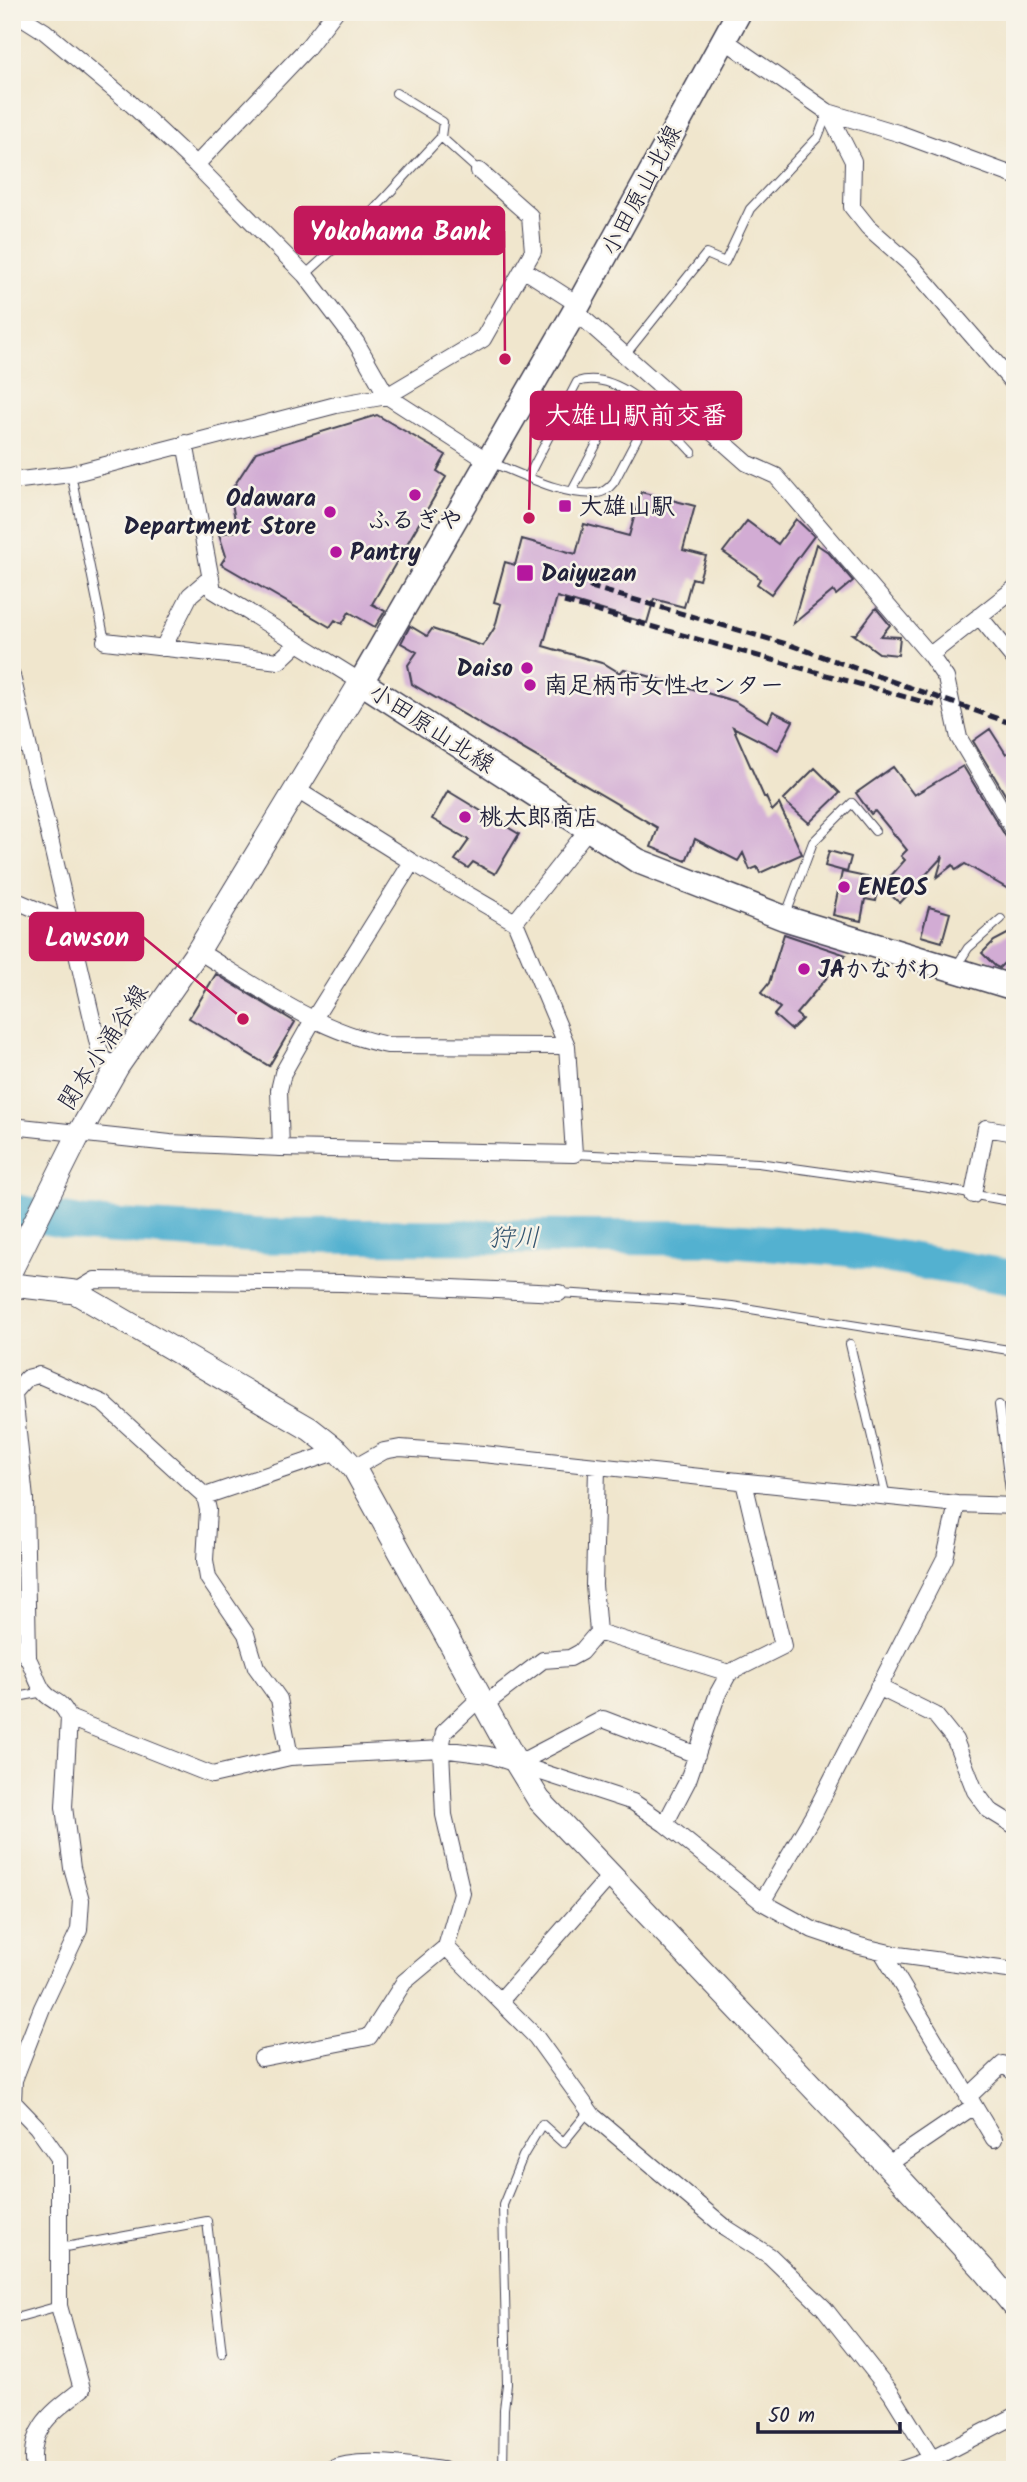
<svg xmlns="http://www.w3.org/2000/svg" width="1027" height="2482" viewBox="0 0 1027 2482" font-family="Kalam,'Klee One',sans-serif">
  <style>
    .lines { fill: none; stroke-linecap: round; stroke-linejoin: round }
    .river { stroke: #52b1d0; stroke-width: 35 }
    .building { fill: #d2acd4 }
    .lane-casing { stroke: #413f51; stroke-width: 10 }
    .street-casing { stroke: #413f51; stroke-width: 18 }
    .secondary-casing { stroke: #413f51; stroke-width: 25 }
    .primary-casing { stroke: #413f51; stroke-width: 27 }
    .lane { stroke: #fff; stroke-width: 8 }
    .street { stroke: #fff; stroke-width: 16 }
    .secondary { stroke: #fff; stroke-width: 23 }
    .primary { stroke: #fff; stroke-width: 24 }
    .rail { stroke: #22223b; stroke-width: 5; stroke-dasharray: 10 5; stroke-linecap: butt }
    .poi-dot { fill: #b5179e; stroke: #f7f3e8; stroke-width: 2.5 }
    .labels { text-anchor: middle; stroke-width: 5; stroke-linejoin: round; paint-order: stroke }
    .street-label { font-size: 24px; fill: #22223b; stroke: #f7f3e8 }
    .poi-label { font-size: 24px; font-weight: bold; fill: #22223b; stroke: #f7f3e8; text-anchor: start }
    .water-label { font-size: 26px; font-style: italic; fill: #33546f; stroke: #f7f3e8 }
    .leader { fill: none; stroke: #c2185b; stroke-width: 2.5 }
    .callout-dot { fill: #c2185b; stroke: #f7f3e8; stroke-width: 2.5 }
    .callout { fill: #c2185b; stroke: #c2185b; stroke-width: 2.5 }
    .callout-label { font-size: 26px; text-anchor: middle; font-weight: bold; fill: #fff }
  </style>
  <rect width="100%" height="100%" fill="#f7f3e8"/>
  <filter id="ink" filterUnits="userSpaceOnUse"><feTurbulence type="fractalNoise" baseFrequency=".0143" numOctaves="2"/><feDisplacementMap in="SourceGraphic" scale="14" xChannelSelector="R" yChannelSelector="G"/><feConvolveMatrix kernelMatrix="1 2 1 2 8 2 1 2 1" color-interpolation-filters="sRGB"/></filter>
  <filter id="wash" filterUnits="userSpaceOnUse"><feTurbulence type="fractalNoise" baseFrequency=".00686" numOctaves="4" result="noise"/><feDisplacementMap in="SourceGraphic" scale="28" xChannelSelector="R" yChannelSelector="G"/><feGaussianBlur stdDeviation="1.57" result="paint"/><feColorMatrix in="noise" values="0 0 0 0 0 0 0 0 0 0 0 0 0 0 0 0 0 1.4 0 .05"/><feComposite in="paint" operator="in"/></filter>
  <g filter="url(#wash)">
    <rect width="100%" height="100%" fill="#f0e6cd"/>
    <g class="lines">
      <!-- river -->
      <path class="river" d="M12 1211 82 1224 261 1236 710 1238 847 1249 1015 1278"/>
    </g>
    <g id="blocks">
      <!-- building -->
      <path class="building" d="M377 415 446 455 437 471 446 477 372 604 385 611 375 627 349 612 342 624 335 620 330 627 221 564 226 556 219 534 237 531 230 492 256 452Z
        M641 492 695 506 683 550 706 556 699 580 692 578 684 607 654 599 647 623 557 597 543 646 605 664 620 673 624 669 734 701 768 722 773 711 793 721 778 750 733 727 764 797H766L772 811 779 804 802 854 760 873 757 867 750 870 743 853 738 861 695 839 686 861 651 847 658 828 412 684 408 665 417 652 401 643 410 626 427 636 432 629 483 646 495 627 501 604 494 602 505 562 515 565 522 539 576 554 584 524 629 536Z
        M796 519 814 536 771 594 757 584 760 579 756 575 723 552 747 521 778 544Z
        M816 544 828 552 853 581 836 595 833 591 793 624Z
        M876 608 890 625 881 636 900 637 898 655 879 653 853 634H856Z
        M990 729 1006 754 1015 749V811L973 741Z
        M963 766 1006 837 1015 842V893L965 864 956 870 953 865 937 877 943 856 900 903 881 887 905 860 901 856 907 850 875 811 871 814 856 793 893 767 914 795Z
        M815 768 840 793 809 823 783 800Z
        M448 791 519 834 495 874 473 862 468 868 455 860 469 840 432 819Z
        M829 851 851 857 847 872 825 866Z
        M842 872 880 880 876 901 865 899 861 921 833 915Z
        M929 907 950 913 942 942 921 936Z
        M1015 930V972L1004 963 999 968 995 966 982 953 994 941Z
        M784 934 846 955 796 1014 802 1019 791 1030 774 1015 780 1008 761 993 769 983Z
        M216 974 295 1022 269 1066 189 1018Z"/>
    </g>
  </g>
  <g filter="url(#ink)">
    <use href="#blocks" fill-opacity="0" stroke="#413f51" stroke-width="2"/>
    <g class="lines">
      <defs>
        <path id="lane" d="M396 93 443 122 441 137
          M305 275 359 226 441 137 479 171
          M625 355 706 254 725 262 750 209 818 137 828 112
          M490 462C519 473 565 497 596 493 604 493 609 488 614 482L663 389
          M71 474 105 641
          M528 477 577 382C621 368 664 423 692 452
          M572 491 625 390
          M785 917 813 842 852 803 875 831
          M956 967 968 948 1001 919
          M574 1154 758 1163 936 1188 1015 1202
          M559 1293 673 1300 732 1306 1015 1351
          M850 1344 886 1497
          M999 1405 1012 1506
          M12 1698 44 1692
          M60 2248 207 2221 222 2354
          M12 2319 59 2306
          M503 2470 504 2409 507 2384 503 2205 523 2156 542 2124 563 2143 589 2111"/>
        <path id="street" d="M14 12 44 31 129 102 196 165 305 275 356 342 387 396 488 461
          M723 39 828 112 901 134 1015 176
          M828 112 853 161 852 207 868 227 910 264 1015 385
          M196 165 307 48 335 12
          M523 269 579 305
          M575 311 747 463 776 476 930 655 946 678 959 738 1015 832
          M185 443 213 590 361 682
          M12 481 71 474 336 405 387 396 483 339 533 251 530 216 479 171
          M979 616 1015 660
          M105 641 279 661 298 643
          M163 648 190 595 211 577
          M930 655 1015 588
          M12 676 101 1057 117 1067
          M12 899 70 924
          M515 922 589 828
          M198 951C258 987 317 1031 387 1045L567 1046
          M12 1126 170 1143 281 1148 574 1154 567 1046 515 922 412 862 297 790
          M281 1148 279 1090 283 1073 313 1020 412 862
          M973 1195 986 1128 1015 1133
          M75 1292 95 1280 342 1283 559 1293
          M12 1395 27 1378 39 1375 103 1403 205 1496 208 1510 205 1560 208 1578 246 1634 256 1667 279 1699 290 1757
          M14 1395 25 1499 28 1657
          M354 1468 384 1451 400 1448 483 1454 957 1504 1015 1506
          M597 1468 594 1585 598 1632
          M205 1496 338 1451
          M12 1645C33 1653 32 1675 43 1691 52 1703 60 1698 69 1718L212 1775 290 1757 441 1749 489 1755 633 1802 665 1824 762 1902 813 1930 860 1946 898 1955 1015 1971
          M878 1687 935 1715 955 1740 975 1791 989 1810 1015 1826
          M484 1705 543 1660 570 1658 581 1652 598 1632 729 1673 783 1646 744 1482
          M517 1764 603 1719 697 1755
          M665 1824 688 1780 718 1693 729 1673
          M762 1902 814 1814 945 1558 957 1504
          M446 1947 462 1893 444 1815 441 1749 444 1732 480 1698
          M882 1952 994 2139
          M501 2000 610 1876
          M262 2058 369 2037 404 1982 446 1947 536 2037 593 2116 726 2228 770 2256 824 2308 891 2393 932 2459
          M968 2097 1003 2064 1015 2073
          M887 2165 974 2106
          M34 2470C27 2428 53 2412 82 2389L59 2306V2158L37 2127 13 2102 14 2080 42 2008 79 1930 81 1900 72 1868 64 1807 69 1718
          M329 2470C359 2456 412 2466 443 2470
          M900 2470 932 2459 1015 2416"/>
        <path id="secondary" d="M12 1268 80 1132 117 1067 198 951 361 682
          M12 1285 75 1292 310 1429 338 1451 354 1468 517 1764 539 1800 887 2165 986 2272 1015 2307"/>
        <path id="primary" d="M739 12 575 311 361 682 638 861 784 918 1015 988"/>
      </defs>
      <!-- lane casing -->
      <use href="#lane" class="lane-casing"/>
      <!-- street casing -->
      <use href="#street" class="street-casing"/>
      <!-- secondary casing -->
      <use href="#secondary" class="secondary-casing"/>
      <!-- primary casing -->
      <use href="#primary" class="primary-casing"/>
      <!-- lane -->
      <use href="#lane" class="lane"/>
      <!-- street -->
      <use href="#street" class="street"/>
      <!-- secondary -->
      <use href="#secondary" class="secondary"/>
      <!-- primary -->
      <use href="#primary" class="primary"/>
      <!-- rail -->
      <path class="rail" d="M560 578 790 645 1007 722
        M564 602 938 706"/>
    </g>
  </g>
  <!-- markers -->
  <g class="poi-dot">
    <circle cx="415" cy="495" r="7"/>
    <rect x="558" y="499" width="14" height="14" rx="3.5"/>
    <circle cx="330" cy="512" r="7"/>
    <circle cx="336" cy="552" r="7"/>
    <rect x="516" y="564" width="18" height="18" rx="3.5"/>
    <circle cx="527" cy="668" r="7"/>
    <circle cx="530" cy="685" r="7"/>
    <circle cx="465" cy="817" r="7"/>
    <circle cx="844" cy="887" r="7"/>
    <circle cx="804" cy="969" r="7"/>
  </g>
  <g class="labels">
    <!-- street labels -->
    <g class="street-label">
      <text transform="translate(641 190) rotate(-62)" y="8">小田原山北線</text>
      <text transform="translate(432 728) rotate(33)" y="8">小田原山北線</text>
      <text transform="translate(103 1047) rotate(-57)" y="8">関本小涌谷線</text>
    </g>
    <!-- poi labels -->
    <g class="poi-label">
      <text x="316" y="506" text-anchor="end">Odawara<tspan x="316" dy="28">Department Store</tspan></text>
      <text x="579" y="514">大雄山駅</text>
      <text x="415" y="528" text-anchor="middle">ふるぎや</text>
      <text x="350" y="560">Pantry</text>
      <text x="541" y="581">Daiyuzan</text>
      <text x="513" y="676" text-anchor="end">Daiso</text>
      <text x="544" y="693">南足柄市女性センター</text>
      <text x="479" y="825">桃太郎商店</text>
      <text x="858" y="895">ENEOS</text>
      <text x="818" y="977">JAかながわ</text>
    </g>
    <!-- water labels -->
    <g class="water-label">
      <text x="514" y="1246">狩川</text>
    </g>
  </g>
  <!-- callouts -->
  <path class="leader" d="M505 359L504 231M529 518L531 415M243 1019L143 937"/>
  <g class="callout-dot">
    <circle cx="505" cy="359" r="7"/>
    <circle cx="529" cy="518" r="7"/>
    <circle cx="243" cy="1019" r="7"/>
  </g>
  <g class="callout">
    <rect x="295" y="207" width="209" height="47" rx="7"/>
    <rect x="531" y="392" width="210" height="47" rx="7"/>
    <rect x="30" y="913" width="113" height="47" rx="7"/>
  </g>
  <g class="callout-label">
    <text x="400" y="240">Yokohama Bank</text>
    <text x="636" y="424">大雄山駅前交番</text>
    <text x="87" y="946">Lawson</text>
  </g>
  <!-- margin -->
  <rect width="1027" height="2482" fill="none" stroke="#f7f3e8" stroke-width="42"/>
  <!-- scale -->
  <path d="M758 2422v10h142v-10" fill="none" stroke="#22223b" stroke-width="3.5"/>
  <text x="768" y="2422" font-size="21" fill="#22223b" stroke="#f7f3e8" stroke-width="5" paint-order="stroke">50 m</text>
</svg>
